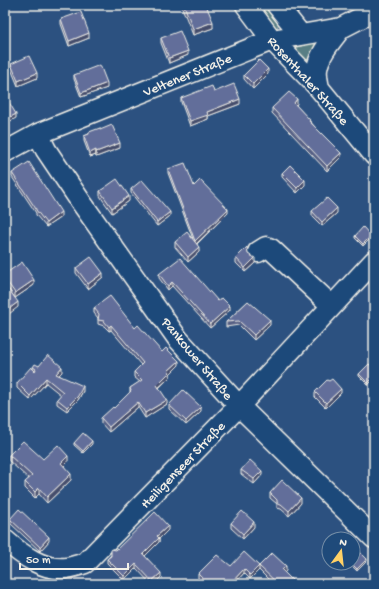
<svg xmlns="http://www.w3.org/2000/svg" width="379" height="589" viewBox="0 0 379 589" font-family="'Gochi Hand',sans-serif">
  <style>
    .green { fill: #587e84; stroke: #a6b8b6 }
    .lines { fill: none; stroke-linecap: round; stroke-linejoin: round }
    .minor-casing { stroke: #f4f1e8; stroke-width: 23 }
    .minor { stroke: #1f4a7a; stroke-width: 20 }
    .wall { fill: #545f84; stroke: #f4f1e8 }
    .shaded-wall { fill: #454d6c; stroke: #f4f1e8 }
    .building { fill: #626e9a; stroke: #f4f1e8 }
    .labels { text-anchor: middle; stroke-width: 4; stroke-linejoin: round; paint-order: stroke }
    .street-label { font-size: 14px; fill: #f4f1e8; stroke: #1f4a7a }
  </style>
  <rect width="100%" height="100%" fill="#2c5180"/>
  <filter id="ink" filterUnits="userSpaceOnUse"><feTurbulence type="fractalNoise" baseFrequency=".025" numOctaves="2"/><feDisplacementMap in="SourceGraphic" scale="8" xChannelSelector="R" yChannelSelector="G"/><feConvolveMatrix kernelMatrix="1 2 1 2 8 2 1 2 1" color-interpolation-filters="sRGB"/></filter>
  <g filter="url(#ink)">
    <!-- green -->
    <path class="green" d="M250 5H272L280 21 277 28 269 29Z
      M318 42 309 66 292 48Z"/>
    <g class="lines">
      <defs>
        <path id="minor" d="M246 5 272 40 319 88 374 155
          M277 5 301 35
          M319 88C318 82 316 76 317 69 319 54 332 40 341 28
          M38 134 46 150 81 202 178 339 239 406 374 538
          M5 152 38 134 272 40 341 28 374 11
          M258 252 266 247 271 249 332 306
          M5 540C22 555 43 571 67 568 73 567 79 565 85 563L239 406 374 261"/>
      </defs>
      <!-- minor casing -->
      <use href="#minor" class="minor-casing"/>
      <!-- minor -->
      <use href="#minor" class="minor"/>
    </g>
    <!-- wall -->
    <path class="wall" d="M181 5H206L213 28 193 35Z
      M61 19 89 38 69 46 61 24Z
      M161 38 188 55 169 63 161 43Z
      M11 64 37 78 18 86 11 69Z
      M268 74 253 89 244 79V75Z
      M74 75 107 88 81 97 74 79Z
      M214 92 240 104 208 116V119L190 126 181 102V98Z
      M297 104 296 105 341 157 327 171 272 113V108Z
      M100 130 120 148 96 157V155L90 157 84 141V136L89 134V132Z
      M168 169 194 186 228 213 197 244 199 252 188 262 175 247V242L193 239 168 173Z
      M12 173 61 217 46 227 36 215V213L12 177Z
      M282 173 305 185 297 193 282 177Z
      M131 189 170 216 157 226 131 193Z
      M100 191 129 201 112 213 100 196Z
      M312 211 337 213 322 226 312 216Z
      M355 236 371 238 363 246 355 238Z
      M248 254 255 263 245 272 236 263V258Z
      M76 268 103 277 88 289 76 273Z
      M5 274 34 285 15 298 5 284Z
      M159 274 218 301 230 310 210 328 172 286 168 290 159 278Z
      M248 301 270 325 254 340 239 325 226 327V322Z
      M94 308 135 328 162 352 179 365 170 374V377L159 388 167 404 145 418 138 407 109 432 101 423V418L114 408 130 392V388L140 382 134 377V372L141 365 111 330 109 331 104 326 98 324V318L94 313Z
      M39 366 62 372 59 375 83 391 78 400 67 411 57 404V399L61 395 46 383 30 400 17 388V383L33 369V367Z
      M374 368V379L368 385 359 376V374Z
      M315 392 341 393 326 408 315 397Z
      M169 405 201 411 186 425 169 409Z
      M74 443 92 444 83 453 74 445Z
      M9 455 68 462 64 466 71 480 47 503 39 494 35 498 25 488V482L29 479 9 461Z
      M241 470 262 475 254 484 241 474Z
      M270 493 301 503 289 516 281 509 277 508V504L270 498Z
      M10 519 49 541 40 551 10 523Z
      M231 523 254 527 243 539 231 528Z
      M168 530 159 539V542L145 556 161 577 154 584H151L136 568 124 580 107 563V559L116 550Z
      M367 561 357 571 349 563H353Z
      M231 566H259L286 571 284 573 296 584H273L259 570 250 579 244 573 234 584H204L198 578V574Z"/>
    <!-- shaded-wall -->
    <path class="shaded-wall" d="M109 5H115L109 7Z
      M5 13H8V17L5 18Z
      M213 22V28L193 35V29Z
      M89 33V38L69 46V41Z
      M188 51V55L169 63V58Z
      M268 69V74L253 89V84Z
      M37 73V78L18 86V81Z
      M107 83V88L81 97V93Z
      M240 99V104L208 116V119L190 126V121L207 112Z
      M297 99V104L294 107V103Z
      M16 114V118L5 124V120Z
      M120 143V148L96 157V152Z
      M96 150V155L90 157V153Z
      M341 153V157L327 171V166Z
      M305 180V185L297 193V188Z
      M129 196V201L112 213V208Z
      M337 208V213L322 226V222Z
      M228 209V213L195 245V241Z
      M61 212V217L46 227V223Z
      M170 212V216L157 226V222Z
      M371 236V238L363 246V244Z
      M199 247V252L188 262V257Z
      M255 258V263L245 272V268Z
      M103 273V277L88 289V284Z
      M34 280V285L15 298V293Z
      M172 282V286L168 290V286Z
      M18 302V307L5 317V312Z
      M230 306V310L210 328V324Z
      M270 320V325L254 340V335Z
      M111 325V330L109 331V327Z
      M179 361V365L170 374V377L157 389V385L168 371Z
      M62 367V372L56 378V374Z
      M374 377V379L368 385V383Z
      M46 378V383L30 400V396Z
      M83 386V391L78 400 67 411V407Z
      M341 389V393L326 408V403Z
      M167 400V404L145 418V413Z
      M138 402V407L109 432V427Z
      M201 407V411L186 425V421Z
      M92 441V444L83 453V451Z
      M68 456V462L61 469V463Z
      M262 471V475L254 484V479Z
      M71 474V480L47 503V497Z
      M39 488V494L35 498V492Z
      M301 498V503L289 516V511Z
      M254 522V527L243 539V534Z
      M168 526V530L159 539V542L143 558V554L157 536Z
      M49 537V541L40 551V547Z
      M367 559V561L357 571V569Z
      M136 564V568L124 580V576Z
      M259 566V570L250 579V575Z
      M286 566V571L282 575V570Z
      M244 569V573L234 584H230Z
      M161 573V577L154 584H152V581Z"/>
    <!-- building -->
    <path class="building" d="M5 5H6L8 13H5Z
      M184 5H206L213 22 193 29Z
      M81 12 89 33 69 41 61 19Z
      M180 31 188 51 169 58 161 38Z
      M29 56 37 73 18 81 11 64Z
      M259 60 268 69 253 84 244 75Z
      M100 65 107 83 81 93 74 75Z
      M234 84 240 99 207 112 208 115 190 121 181 98 212 86 214 92Z
      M289 92 297 99 294 103 310 120 309 121 341 153 327 166 272 108Z
      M7 99 16 114 5 120V100Z
      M112 125 120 143 96 152V150L90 153 84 136 89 134V132L100 128V130Z
      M29 162 61 212 46 223 36 210V209L12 173Z
      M185 163 194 186 200 180 228 209 195 241 168 169Z
      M290 165 305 180 297 188 282 173Z
      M117 179 129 196 112 208 100 191Z
      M142 180 170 212 157 222 131 189Z
      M327 198 337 208 322 222 312 211Z
      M363 227 371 236 363 244 355 236Z
      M187 232 199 247 188 257 175 242Z
      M247 247 248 254 255 258 245 268 236 258Z
      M91 257 103 273 88 284 76 268Z
      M180 258 218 301 222 298 230 306 210 324 172 282 168 286 159 274Z
      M22 262 34 280 15 293 5 279V274Z
      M9 290 18 302 5 312V293Z
      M110 296 135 328 138 325 162 352 166 348 179 361 168 371 170 372 157 385 167 400 145 413 138 402 109 427 101 418 113 407 114 408 131 391 130 388 142 380 134 372 143 363 111 325 109 327 104 321 98 320 99 314 94 308Z
      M248 301 270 320 254 335 239 321 226 322Z
      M48 355 62 367 56 374 83 386 78 396 67 407 57 399 63 392 46 378 30 396 17 383 31 367 35 371 36 369 33 367 35 364 39 366Z
      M369 364 374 368V377L368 383 359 374Z
      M332 379 341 389 326 403 315 392 327 380 329 381Z
      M183 390 201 407 186 421 169 405Z
      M83 433 92 441 83 451 74 443Z
      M23 441 43 459 58 445 68 456 61 463 71 474 47 497 39 488 35 492 25 482 32 476 9 455Z
      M250 460 262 471 254 479 241 470Z
      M282 480 301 498 289 511 281 504 277 503V500L270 493Z
      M19 509 49 537 40 547 10 519Z
      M242 511 254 522 243 534 231 523Z
      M155 512 168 526 157 536 159 538 143 554 161 573 152 581 136 564 124 576 107 559 111 556V549L116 550Z
      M358 550 367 559 357 569 351 563H353V555Z
      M244 552 259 566 250 575 244 569 230 584H208L198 574 217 555 231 566Z
      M272 553 286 566 282 570 296 584H278L259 566Z"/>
  </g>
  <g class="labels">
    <!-- street labels -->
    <g class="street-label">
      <text transform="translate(187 74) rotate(-22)" y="5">Veltener Straße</text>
      <text transform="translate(309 80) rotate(48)" y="5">Rosenthaler Straße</text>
      <text transform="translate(198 358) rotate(50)" y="5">Pankower Straße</text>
      <text transform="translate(182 464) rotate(-46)" y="5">Heiligenseer Straße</text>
    </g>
  </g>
  <!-- margin -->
  <rect width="379" height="589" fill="none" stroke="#1f4a7a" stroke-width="20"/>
  <rect x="10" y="10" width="359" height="569" fill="none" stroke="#f4f1e8" stroke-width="1.5" filter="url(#ink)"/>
  <!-- north arrow -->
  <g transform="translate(341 551) rotate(15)"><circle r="19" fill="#1f4a7a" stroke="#748da6"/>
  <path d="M0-3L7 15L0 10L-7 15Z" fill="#ffd166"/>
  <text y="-6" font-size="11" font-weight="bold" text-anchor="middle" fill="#f4f1e8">N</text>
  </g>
  <!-- scale -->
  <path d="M20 563v6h108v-6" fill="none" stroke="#f4f1e8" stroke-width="2"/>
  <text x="26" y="563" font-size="12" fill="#f4f1e8" stroke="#1f4a7a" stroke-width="3" paint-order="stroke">50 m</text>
</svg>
